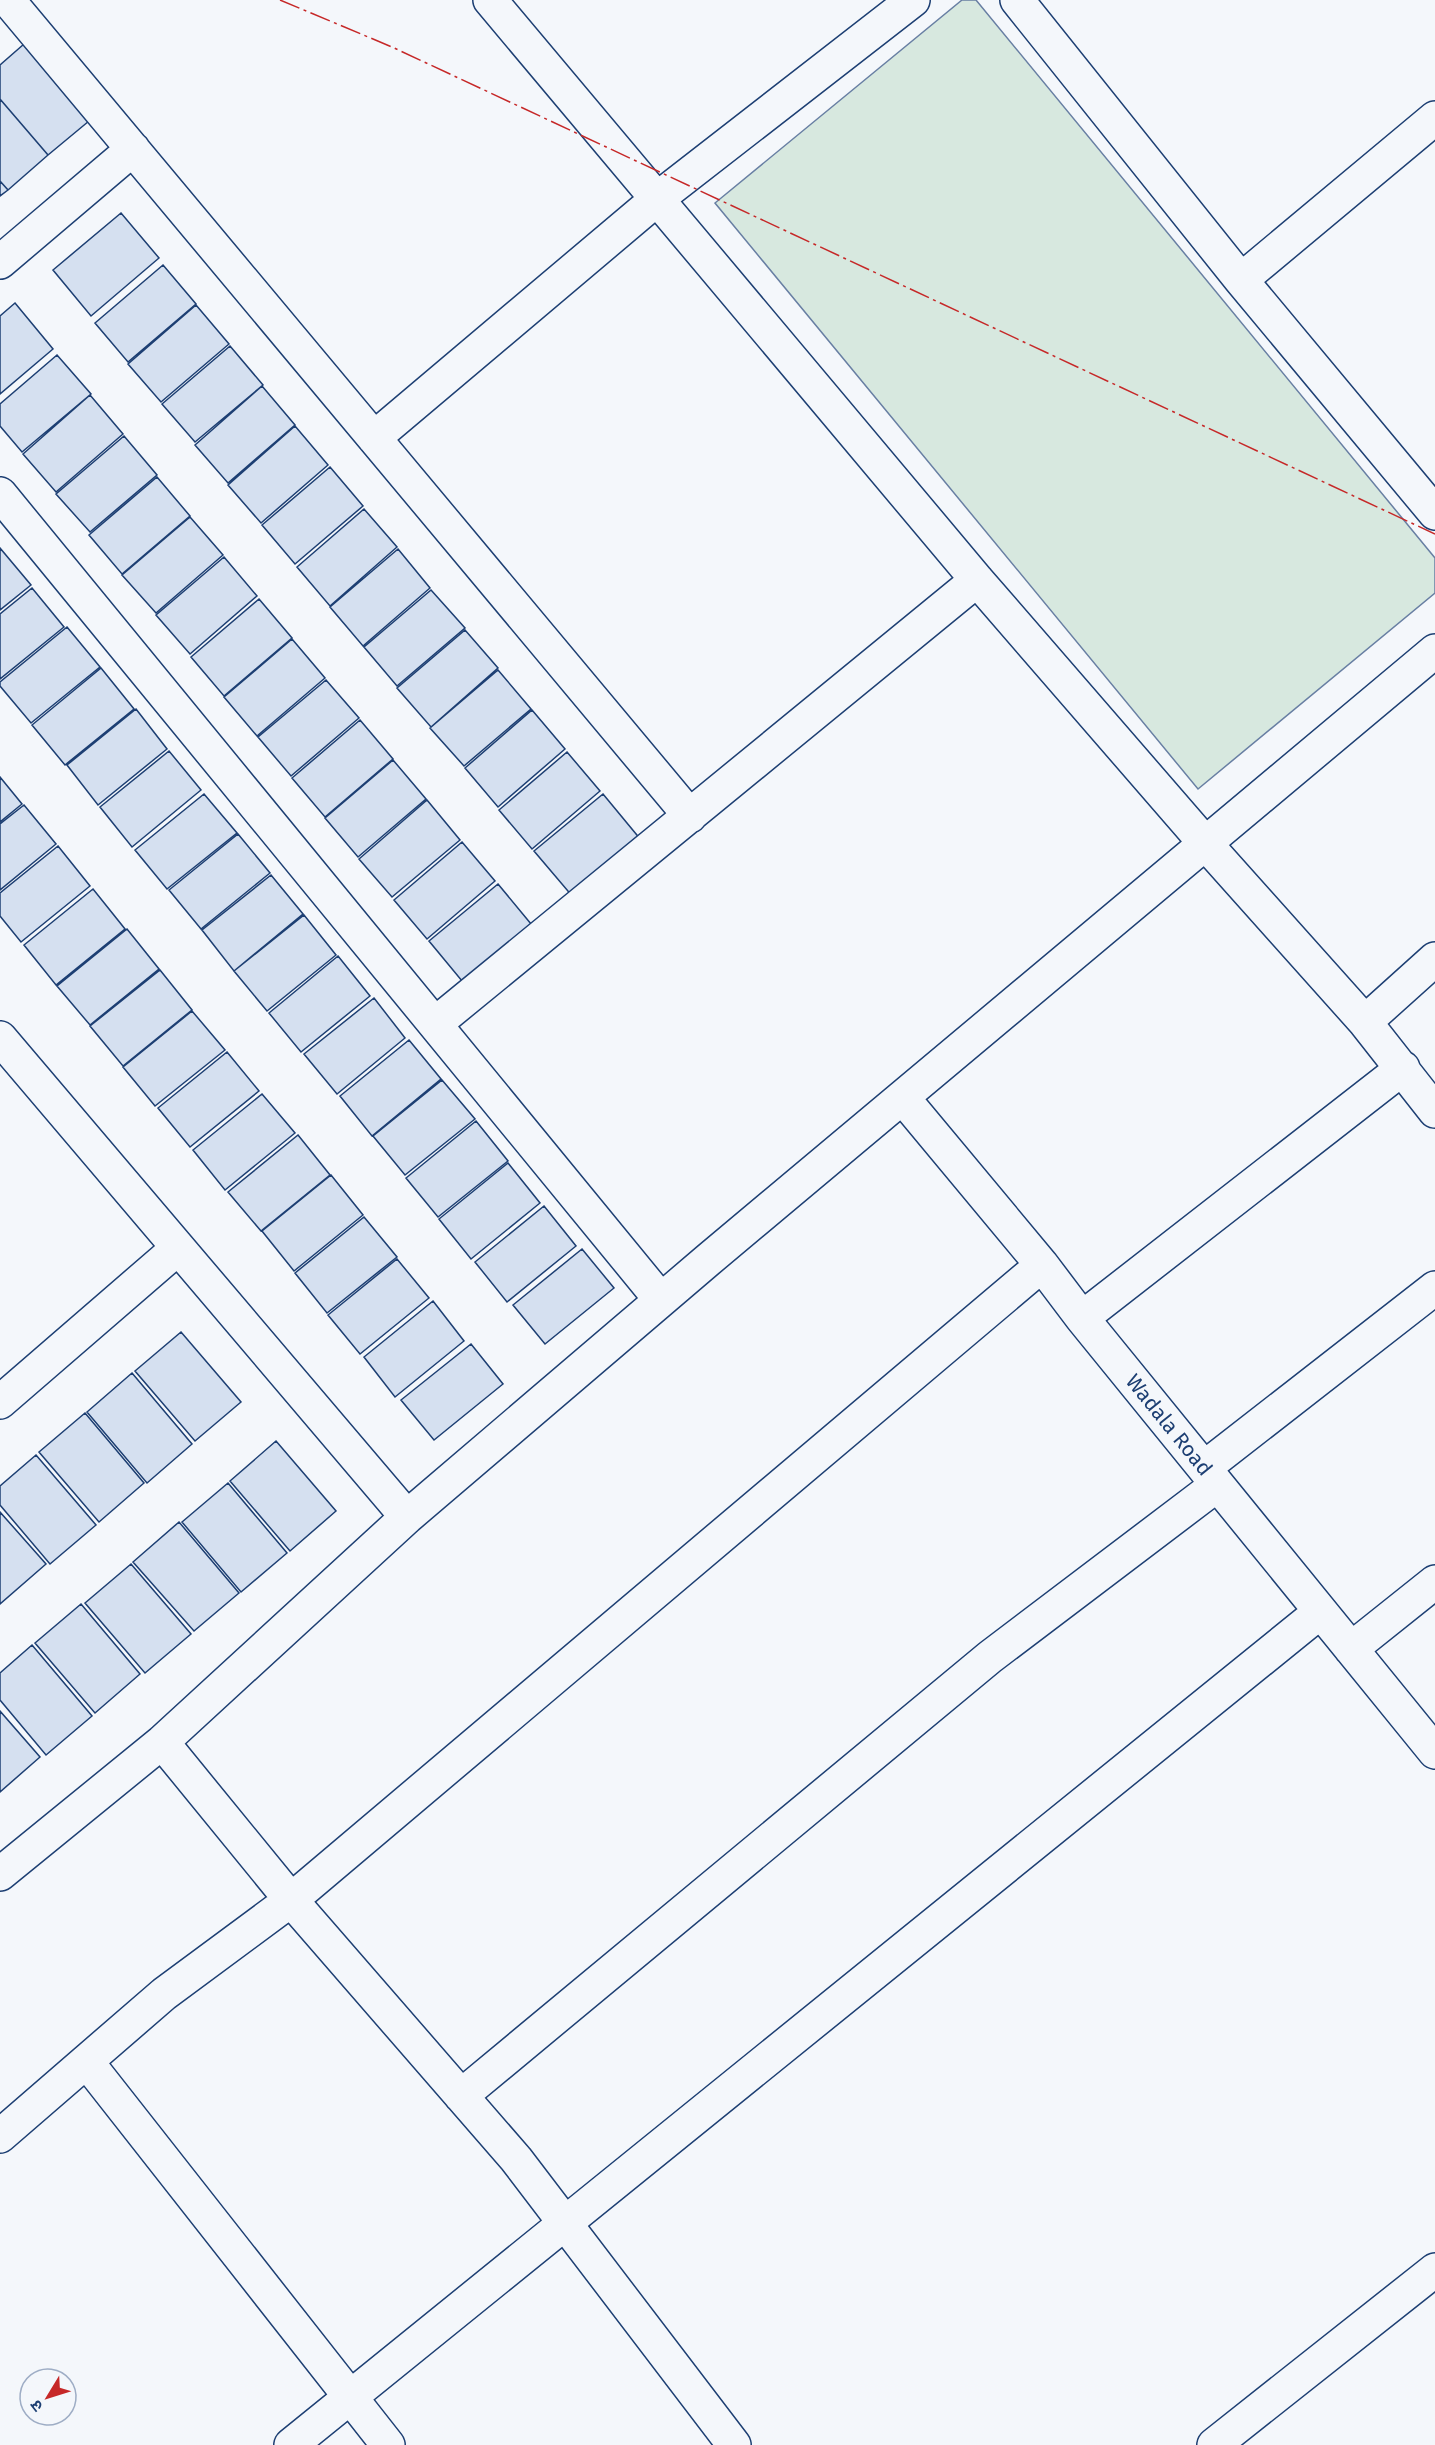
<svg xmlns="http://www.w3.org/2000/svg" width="1435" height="2445" viewBox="0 0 1435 2445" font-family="'Fira Sans','Noto Sans Devanagari',sans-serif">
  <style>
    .green { fill: #d7e8df; stroke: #687fa3; stroke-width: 1.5 }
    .building { fill: #d5e0f0; stroke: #1d3f73; stroke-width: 1.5 }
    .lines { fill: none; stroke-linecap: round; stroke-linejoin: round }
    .minor-casing { stroke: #1d3f73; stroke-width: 36 }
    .minor { stroke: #f4f7fb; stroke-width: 33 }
    .power { stroke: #c62828; stroke-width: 1.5; stroke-dasharray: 21 4.5 3 4.5; stroke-linecap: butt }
    .labels { text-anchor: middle; stroke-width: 4.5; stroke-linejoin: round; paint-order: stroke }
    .street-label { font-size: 21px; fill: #1d3f73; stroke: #f4f7fb }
  </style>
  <rect width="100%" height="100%" fill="#f4f7fb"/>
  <!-- green -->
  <path class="green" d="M962 0H976L1435 558V593L1198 789 715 203Z"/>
  <!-- building -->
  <path class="building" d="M24 44 89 121 48 155 0 99V65Z
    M0 99 48 155 8 190 0 181Z
    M0 181 8 190 0 196Z
    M121 213 159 258 91 316 53 270Z
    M163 265 196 304 128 362 95 323Z
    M15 303 53 349 0 394V316Z
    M196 305 229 344 161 402 128 364Z
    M230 346 263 385 195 442 162 404Z
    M57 355 91 394 22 452 0 426V404Z
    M262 386 295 425 228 483 195 445Z
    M90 395 123 434 56 492 23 454Z
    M295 426 328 465 261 523 228 485Z
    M124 436 157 475 90 532 56 494Z
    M330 467 363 506 295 564 262 525Z
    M157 477 190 516 122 574 89 535Z
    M364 509 397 547 330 606 297 567Z
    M190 517 223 555 156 613 122 575Z
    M0 548 31 585 0 610Z
    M398 549 430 588 363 646 330 607Z
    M224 557 257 596 190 654 156 615Z
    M32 588 64 627 0 679V614Z
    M431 590 465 628 397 686 364 647Z
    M259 599 292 638 224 696 191 657Z
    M67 627 100 667 31 723 0 686V682Z
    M465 630 498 668 431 727 397 688Z
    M292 639 325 678 257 736 224 697Z
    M101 668 134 709 65 765 32 725Z
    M498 670 531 709 464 766 430 728Z
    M326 680 359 718 291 776 258 737Z
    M136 709 167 749 98 805 67 765Z
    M532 710 565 749 498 807 465 768Z
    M360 720 393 759 325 817 292 778Z
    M169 751 201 790 132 847 100 807Z
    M567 752 600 791 532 849 499 810Z
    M393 760 426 799 358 857 325 818Z
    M0 777 22 804 0 822Z
    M204 794 237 833 167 889 135 850Z
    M603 794 641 840 573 897 534 851Z
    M427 800 460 840 392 897 359 859Z
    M24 805 56 844 0 890V824Z
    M238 834 270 873 201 929 169 890Z
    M462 842 495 881 427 939 394 900Z
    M58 846 90 886 21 942 0 916V893Z
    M271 875 303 914 234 971 202 930Z
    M498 884 536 930 467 987 429 941Z
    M93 889 125 929 56 985 24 945Z
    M304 915 336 955 267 1011 234 971Z
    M127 929 159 969 90 1025 57 986Z
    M338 956 370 996 301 1052 269 1013Z
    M160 970 192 1010 123 1066 90 1026Z
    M374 998 405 1038 337 1094 304 1054Z
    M192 1011 225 1050 155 1106 123 1067Z
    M409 1040 441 1079 372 1136 340 1096Z
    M227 1052 259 1091 190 1147 158 1108Z
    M442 1080 475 1119 405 1175 373 1136Z
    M262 1094 295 1133 225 1190 193 1150Z
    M476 1121 508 1161 438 1217 406 1178Z
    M298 1135 330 1175 261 1231 228 1192Z
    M508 1163 540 1203 471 1259 439 1219Z
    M331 1175 363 1215 294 1271 262 1231Z
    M544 1206 576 1246 507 1302 475 1262Z
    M364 1217 397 1257 327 1313 295 1273Z
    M582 1249 614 1288 545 1344 513 1305Z
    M397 1259 429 1298 360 1354 328 1315Z
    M433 1301 464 1341 395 1397 364 1357Z
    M181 1332 241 1402 195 1441 135 1371Z
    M471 1344 503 1384 434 1440 401 1400Z
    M132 1373 192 1444 147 1483 87 1412Z
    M85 1413 144 1483 99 1522 39 1452Z
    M276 1441 336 1511 290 1551 230 1481Z
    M36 1455 96 1525 50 1564 0 1505V1486Z
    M228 1483 287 1553 241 1592 182 1522Z
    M0 1512 46 1564 0 1604Z
    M179 1522 239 1593 194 1631 133 1562Z
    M131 1564 191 1634 145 1673 85 1603Z
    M81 1604 140 1674 95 1713 35 1643Z
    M32 1645 92 1716 46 1755 0 1700V1673Z
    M0 1711 40 1757 0 1792Z"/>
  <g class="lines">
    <defs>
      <path id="minor" d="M8 0 690 816
        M490 0 977 580 1205 843 1365 1022 1435 1111
        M1017 0 1241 280 1435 513
        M0 262 133 149
        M1241 280 1435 118
        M374 438 657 199 913 0
        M0 494 661 1300
        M1365 1022 1435 959
        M435 1024 977 580
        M0 1038 407 1517
        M903 1098 1042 1265 1082 1318 1435 1752
        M1082 1318 1403 1068
        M0 1402 178 1248
        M1204 1468 1435 1288
        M1351 1649 1435 1582
        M162 1742 291 1900 516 2159 734 2445
        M0 1874 162 1742 407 1517 708 1260 1435 651
        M87 2062 388 2445
        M461 2096 990 1657 1217 1485
        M0 2136 164 1994 291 1900 1042 1265
        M291 2445 1320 1612
        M1214 2445 1435 2270"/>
    </defs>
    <!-- minor casing -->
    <use href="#minor" class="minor-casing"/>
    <!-- minor -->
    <use href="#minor" class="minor"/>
    <!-- power -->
    <path class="power" d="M280 0 392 47 1435 534"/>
  </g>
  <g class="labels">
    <!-- street labels -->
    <g class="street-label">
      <text transform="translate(1169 1425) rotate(51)" y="7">Wadala Road</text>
    </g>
  </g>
  <!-- north arrow -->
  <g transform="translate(48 2397) rotate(232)"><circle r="28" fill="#f4f7fb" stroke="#9eadc5" stroke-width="1.5"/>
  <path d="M0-4.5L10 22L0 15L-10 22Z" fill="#c62828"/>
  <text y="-9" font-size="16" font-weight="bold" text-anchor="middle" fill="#1d3f73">उ</text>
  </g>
</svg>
